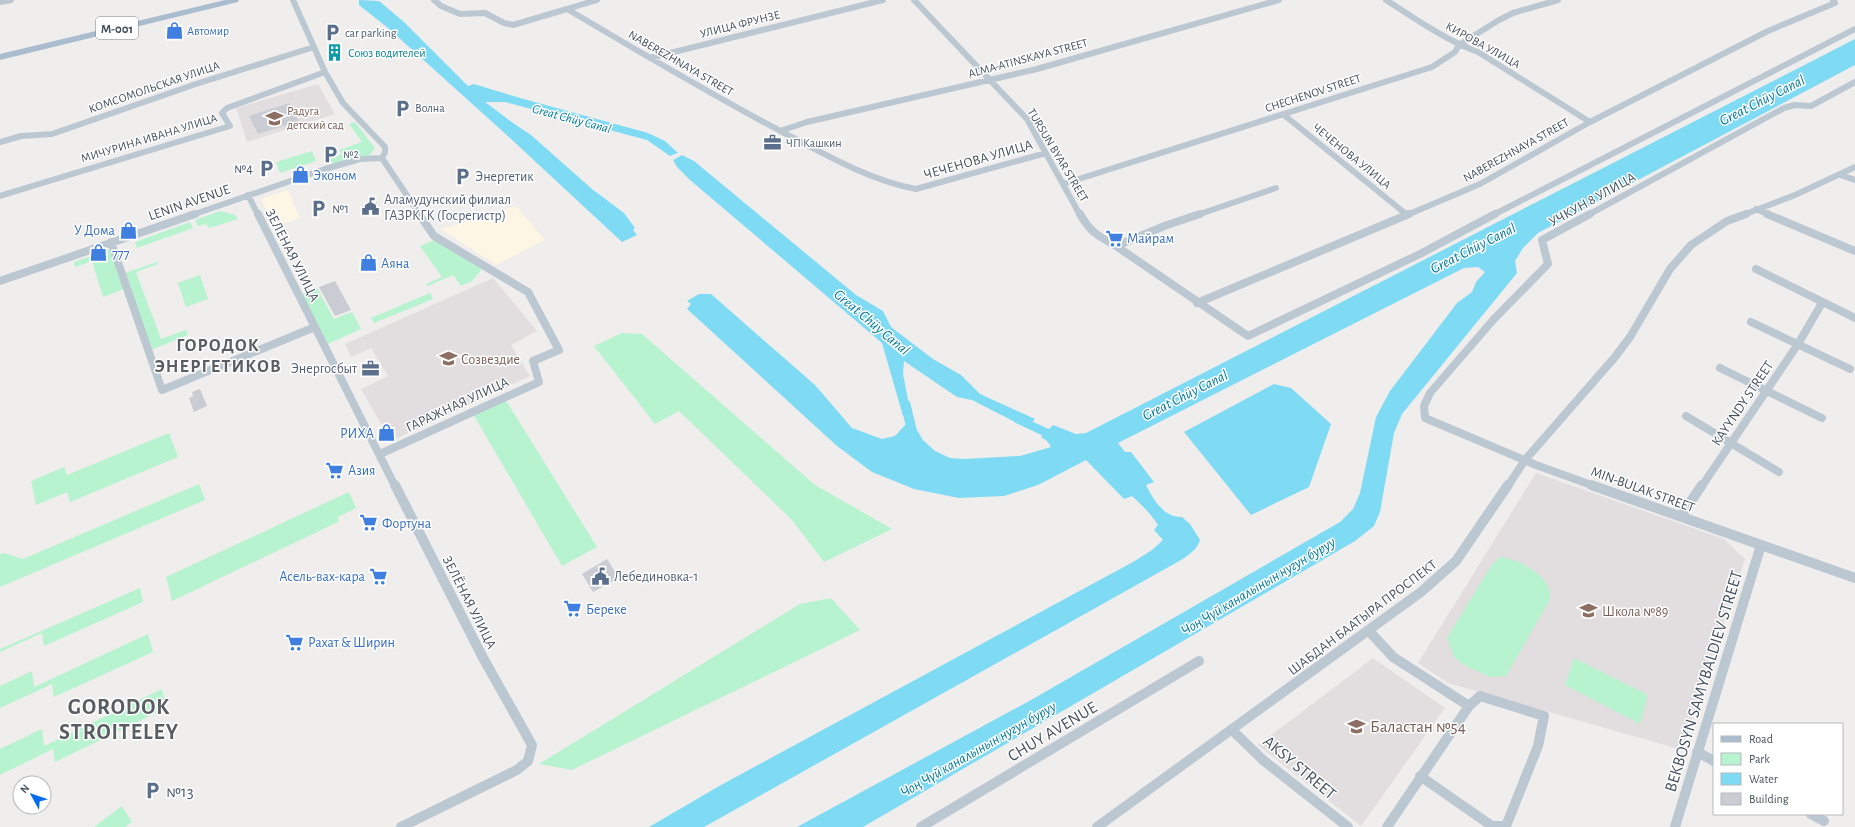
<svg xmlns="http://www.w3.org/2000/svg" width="1855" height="827" viewBox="0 0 1855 827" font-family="'Alegreya Sans',sans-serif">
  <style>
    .commercial { fill: #fdf6e4 }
    .education { fill: #e2dedf }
    .green { fill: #b7f3ce }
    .water { fill: #7fdbf4 }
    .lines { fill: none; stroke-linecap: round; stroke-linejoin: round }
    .canal { fill: #7fdbf4; fill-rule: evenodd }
    .building { fill: #c9ccd3 }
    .street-far2 { stroke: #bcc8d1; stroke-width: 6 }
    .street-far1 { stroke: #bcc8d1; stroke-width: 8 }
    .street { stroke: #bcc8d1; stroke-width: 10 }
    .primary { fill: #aabdcf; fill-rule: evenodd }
    .labels { text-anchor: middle; stroke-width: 3; stroke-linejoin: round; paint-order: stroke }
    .far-street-label { font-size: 12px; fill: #44515d; stroke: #fff }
    .far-shop-label { font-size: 12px; fill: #366cbe; stroke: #fff; text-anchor: start }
    .far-service-label { font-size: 12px; fill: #4e5e75; stroke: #fff; text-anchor: start }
    .far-culture-label { font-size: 12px; fill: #0d838f; stroke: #fff; text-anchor: start }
    .far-education-label { font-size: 12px; fill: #785e54; stroke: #fff; text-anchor: start }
    .shield { fill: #fff; stroke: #7c858e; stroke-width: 1 }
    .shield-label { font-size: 13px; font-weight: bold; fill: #44515d }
    .far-water-label { font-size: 13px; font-style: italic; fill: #037a9b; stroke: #fff }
    .street-label { font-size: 14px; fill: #44515d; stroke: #fff }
    .service-label { font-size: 14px; fill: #4e5e75; stroke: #fff; text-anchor: start }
    .shop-label { font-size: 14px; fill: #366cbe; stroke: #fff; text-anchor: start }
    .education-label { font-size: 14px; fill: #785e54; stroke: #fff; text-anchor: start }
    .water-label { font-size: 15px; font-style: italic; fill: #037a9b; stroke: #fff }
    .near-street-label { font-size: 17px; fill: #44515d; stroke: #fff }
    .near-education-label { font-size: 17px; fill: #785e54; stroke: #fff; text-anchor: start }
    .near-service-label { font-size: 17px; fill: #4e5e75; stroke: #fff; text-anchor: start }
    .district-label { font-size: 18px; font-weight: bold; letter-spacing: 1px; fill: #595e63; stroke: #fff }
    .near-district-label { font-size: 22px; font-weight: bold; letter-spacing: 1px; fill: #595e63; stroke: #fff }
  </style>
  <rect width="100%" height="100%" fill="#f0eded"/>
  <!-- commercial -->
  <path class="commercial" d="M288 190 300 218 273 227 261 199Z
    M516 206 545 240 496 265 441 229Z"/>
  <!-- education -->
  <path class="education" d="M318 84 335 114 247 142 236 108Z
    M493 278 537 331 511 345 530 376 391 441 361 389 388 376 371 348 351 357 345 344Z
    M1536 473 1724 539 1745 559 1682 750 1448 683 1418 663Z
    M1373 658 1445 708 1361 826 1258 745Z"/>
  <!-- green -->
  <path class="green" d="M355 122 375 148 369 156 334 165 330 159 342 154 339 150 362 142 349 124Z
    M312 151 316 161 280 173 276 162Z
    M220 211 235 215 238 219 209 228 206 224 198 226 195 220Z
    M190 222 193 228 137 248 135 242Z
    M434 240 482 269 472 281 461 286 453 275 428 286 426 284 442 277 420 246Z
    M111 249 124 289 103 297 92 261 75 267 74 262Z
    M157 262 158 264 136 272 161 339 186 330 188 335 151 350 125 273Z
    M200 275 208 299 186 307 178 283Z
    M317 288 334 319 352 312 361 329 328 344 302 294Z
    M430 293 433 299 374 323 371 318Z
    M622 333 642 334 815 485 892 529 824 562 792 520 679 411 655 424 594 346Z
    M505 399 597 547 562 566 473 414Z
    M169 433 178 457 70 502 67 492 36 505 31 481 64 467 67 475Z
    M199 484 205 500 0 587V554L3 553 23 559Z
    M349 492 356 508 338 517V522L172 601 166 577Z
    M1500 557C1516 558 1549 575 1550 594 1551 596 1549 600 1548 603L1506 676 1490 677 1464 665 1454 657 1447 638 1491 566Z
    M140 588 143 602 44 646 42 633 0 652V649Z
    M831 598 860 630 572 770 539 764 800 604Z
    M148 634 153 652 54 697 52 684 0 708V686L32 671 34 687Z
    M1574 658 1648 695 1640 724 1565 685Z
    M162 689 166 708 55 762 53 749 0 775V749L42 729 44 746Z
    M122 806 132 822 125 827H94Z"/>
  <!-- water -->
  <path class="water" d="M359 0 379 1 404 22 468 86 474 84 520 98 648 133 665 141 678 153 670 156 647 140 505 102H485L513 123 531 135 592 189 624 213 635 228 633 230 637 235 622 242 511 139 388 28 359 5Z
    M1855 39V65L1538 233 1523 248 1515 261 1517 273 1402 414 1394 433 1380 512 1374 526 1355 541 863 827H797L1031 700 1340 522 1353 509 1360 493 1376 417 1390 391 1457 303 1472 292 1476 282 1485 272 1478 267 1464 268 1118 443 1125 452H1131L1154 482 1146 485C1153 499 1164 518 1182 517L1190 524 1200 540C1196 554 1177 562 1165 569L704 827H649L721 785 1133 562 1152 550 1163 540 1154 530 1158 525C1151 514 1142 505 1132 496L1124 499 1086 460 1038 485 1004 496 959 498 914 489 872 472 837 446 687 309 691 304 687 301 699 294H711L815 385 852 428 882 439 895 436 907 423 912 422 923 440 935 451 950 458 964 459 1020 456 1051 447 1047 441 1041 437 1053 425 1076 434 1086 433Z
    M682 155 694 161 856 295 883 311 891 327 933 359 961 375 980 394 1035 419 1027 428 972 400 957 397 904 361 903 374 911 415 903 416 882 343 690 180 677 167 673 160Z
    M1274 384 1291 388 1331 424 1309 487 1251 515 1184 432Z"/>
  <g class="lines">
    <!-- canal -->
    <path class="canal" d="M905 398 910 402 918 435 917 438H909L908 435 900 402Z
      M1018 415 1062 435 1063 438 1062 441H1054L1014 422 1013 419 1014 416Z"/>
  </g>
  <!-- building -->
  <path class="building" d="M336 47 342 57 333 59 327 49Z
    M289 103 299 121 258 134 249 116Z
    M376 201 380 208 365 214 361 206Z
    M335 281 351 310 335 316 319 287Z
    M200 389 207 406 194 412 189 398 193 396 192 392Z
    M607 559 619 578 593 592 582 574Z"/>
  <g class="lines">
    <!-- street-far2 -->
    <path class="street-far2" d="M434 0 441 6 460 14 485 13 504 23 513 25 567 9C640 52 713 96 788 135 830 157 870 180 916 189L1046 153
      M914 0 1027 119 1080 215
      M1386 0C1416 19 1445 40 1478 52L1590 122
      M0 2 11 0
      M567 9 597 0
      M650 58 883 0
      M1284 115 1406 214
      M780 131 807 122 1037 69 1279 0
      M0 142 21 136 52 134 196 84 314 47
      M382 158 420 215
      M1840 175 1855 180
      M1063 184 1432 67 1455 52 1459 45 1499 20 1513 13 1558 0
      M248 195 258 215
      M0 196 230 126 222 113 227 108 325 72
      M1756 209 1770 215
      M192 215 325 169 360 159 382 158 385 152V147L343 103 325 72 293 0
      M1197 215 1276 188
      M1407 215 1480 184 1590 122 1768 31 1835 3 1833 0
      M1493 215 1855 29
      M1588 215 1784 108 1795 105 1811 106 1855 82
      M1743 215 1795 195 1855 167"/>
    <!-- street-far1 -->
    <path class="street-far1" d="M258 214 395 486
      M1080 214C1090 232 1098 236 1116 246L1248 336 1420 254 1495 214
      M1590 214 1542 240 1548 264 1494 319 1430 393 1424 406 1425 418 1536 465 1594 486
      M1767 214 1855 251
      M111 242 162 390 315 327
      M1116 246 1167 225 1200 214
      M1756 269 1855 318
      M0 281 195 214
      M1197 303 1409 214
      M1751 322 1850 369
      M1720 368 1822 418
      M1686 416 1779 472
      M380 454 539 382 533 361 559 350 528 292 434 236 419 214
      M1508 486 1525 460 1615 357 1630 337 1670 269 1691 245 1727 221 1746 214
      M1702 486 1798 344 1822 303"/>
    <!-- street -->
    <path class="street" d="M395 485 482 656 532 745 528 761 517 770 401 827
      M1591 485 1855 578
      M1681 516 1702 485
      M1369 631 1393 657 1469 706 1480 696 1544 716 1538 746 1506 826H1492L1420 776
      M1232 730 1263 760 1348 827
      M1697 752 1714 761
      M1811 814 1824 821
      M921 827 1199 661
      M1097 827 1421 592 1456 561 1508 485
      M1387 827 1469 706
      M1675 827 1761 545"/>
    <!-- primary -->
    <path class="primary" d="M225 0H239L238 2 0 60V54Z"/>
  </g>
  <!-- icons -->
  <defs>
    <symbol id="shop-bare" viewBox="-9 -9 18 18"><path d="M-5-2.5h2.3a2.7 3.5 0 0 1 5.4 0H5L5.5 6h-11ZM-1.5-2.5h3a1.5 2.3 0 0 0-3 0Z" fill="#3f7fe0" stroke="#fff" stroke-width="2.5" paint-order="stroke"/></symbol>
    <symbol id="parking-bare" viewBox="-9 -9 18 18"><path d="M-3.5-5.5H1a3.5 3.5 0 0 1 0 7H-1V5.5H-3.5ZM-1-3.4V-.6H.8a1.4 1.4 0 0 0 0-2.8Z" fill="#5c6f8a" stroke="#fff" stroke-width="2.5" paint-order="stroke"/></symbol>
    <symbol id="building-bare" viewBox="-9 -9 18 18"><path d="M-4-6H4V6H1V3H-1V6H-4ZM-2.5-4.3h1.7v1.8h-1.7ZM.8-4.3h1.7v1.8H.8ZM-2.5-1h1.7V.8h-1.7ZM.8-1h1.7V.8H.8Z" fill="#0f9aa8" stroke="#fff" stroke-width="2.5" paint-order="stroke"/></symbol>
    <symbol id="school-bare" viewBox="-9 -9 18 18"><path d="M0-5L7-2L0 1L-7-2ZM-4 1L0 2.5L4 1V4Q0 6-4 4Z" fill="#8d6e63" stroke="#fff" stroke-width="2.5" paint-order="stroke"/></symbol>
    <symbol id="office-bare" viewBox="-9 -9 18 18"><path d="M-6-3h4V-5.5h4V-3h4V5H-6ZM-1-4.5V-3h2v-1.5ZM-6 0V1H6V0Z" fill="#5c6f8a" stroke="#fff" stroke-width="2.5" paint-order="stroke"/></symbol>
    <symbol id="civic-bare" viewBox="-9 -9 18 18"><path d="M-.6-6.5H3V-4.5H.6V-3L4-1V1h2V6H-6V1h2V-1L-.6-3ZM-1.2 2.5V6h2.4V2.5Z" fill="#5c6f8a" stroke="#fff" stroke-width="2.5" paint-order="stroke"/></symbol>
    <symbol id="supermarket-bare" viewBox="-9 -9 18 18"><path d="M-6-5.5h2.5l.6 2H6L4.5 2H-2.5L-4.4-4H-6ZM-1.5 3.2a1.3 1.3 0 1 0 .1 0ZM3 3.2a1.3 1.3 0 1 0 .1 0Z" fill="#3f7fe0" stroke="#fff" stroke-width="2.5" paint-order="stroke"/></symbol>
  </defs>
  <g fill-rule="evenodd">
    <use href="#shop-bare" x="162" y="18" width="25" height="25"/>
    <use href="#parking-bare" x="320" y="20" width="25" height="25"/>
    <use href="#building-bare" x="322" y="40" width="25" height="25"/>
    <use href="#parking-bare" x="390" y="96" width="25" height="25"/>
    <use href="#school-bare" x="262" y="106" width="25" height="25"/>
    <use href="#office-bare" x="760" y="130" width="25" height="25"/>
    <use href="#parking-bare" x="318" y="142" width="25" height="25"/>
    <use href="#parking-bare" x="254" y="156" width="25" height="25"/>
    <use href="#shop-bare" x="288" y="162" width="25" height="25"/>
    <use href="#parking-bare" x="450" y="164" width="25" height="25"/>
    <use href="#civic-bare" x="358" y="194" width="25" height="25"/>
    <use href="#parking-bare" x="306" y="196" width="25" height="25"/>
    <use href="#shop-bare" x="116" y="218" width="25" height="25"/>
    <use href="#supermarket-bare" x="1102" y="226" width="25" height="25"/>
    <use href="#shop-bare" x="86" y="240" width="25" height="25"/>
    <use href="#shop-bare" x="356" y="250" width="25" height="25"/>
    <use href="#school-bare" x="436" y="346" width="25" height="25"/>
    <use href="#office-bare" x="358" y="356" width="25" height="25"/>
    <use href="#shop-bare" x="374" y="420" width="25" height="25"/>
    <use href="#supermarket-bare" x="322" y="458" width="25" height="25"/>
    <use href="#supermarket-bare" x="356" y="510" width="25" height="25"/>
    <use href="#supermarket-bare" x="366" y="564" width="25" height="25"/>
    <use href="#civic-bare" x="588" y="564" width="25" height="25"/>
    <use href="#supermarket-bare" x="560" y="596" width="25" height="25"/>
    <use href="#school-bare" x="1576" y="598" width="25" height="25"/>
    <use href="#supermarket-bare" x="282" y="630" width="25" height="25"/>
    <use href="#school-bare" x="1344" y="714" width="25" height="25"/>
    <use href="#parking-bare" x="140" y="778" width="25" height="25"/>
  </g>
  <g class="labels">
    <!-- far-street labels -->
    <g class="far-street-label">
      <text transform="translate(740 24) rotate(-14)" y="4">УЛИЦА ФРУНЗЕ</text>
      <text transform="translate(1483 45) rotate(29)" y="4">КИРОВА УЛИЦА</text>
      <text transform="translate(1028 58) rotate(-15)" y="4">ALMA-ATINSKAYA STREET</text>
      <text transform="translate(681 63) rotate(30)" y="4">NABEREZHNAYA STREET</text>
      <text transform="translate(154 87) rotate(-19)" y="4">КОМСОМОЛЬСКАЯ УЛИЦА</text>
      <text transform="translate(1313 93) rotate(-18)" y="4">CHECHENOV STREET</text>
      <text transform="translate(149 138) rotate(-17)" y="4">МИЧУРИНА ИВАНА УЛИЦА</text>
      <text transform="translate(1516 150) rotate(-29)" y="4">NABEREZHNAYA STREET</text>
      <text transform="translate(1058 155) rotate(59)" y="4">TURSUN BYAR STREET</text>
      <text transform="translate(1352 156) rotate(39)" y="4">ЧЕЧЕНОВА УЛИЦА</text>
    </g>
    <!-- far-shop labels -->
    <g class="far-shop-label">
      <text x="187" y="35">Автомир</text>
    </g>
    <!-- far-service labels -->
    <g class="far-service-label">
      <text x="345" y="37">car parking</text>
      <text x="415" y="112">Волна</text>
      <text x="786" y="147">ЧП Кашкин</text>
      <text x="343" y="158">№2</text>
    </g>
    <!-- far-culture labels -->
    <g class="far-culture-label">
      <text x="348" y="57">Союз водителей</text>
    </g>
    <!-- far-education labels -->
    <g class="far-education-label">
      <text x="287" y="115">Радуга<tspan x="287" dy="14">детский сад</tspan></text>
    </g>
    <!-- shield labels -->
    <rect class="shield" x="96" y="17" width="42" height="22" rx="3"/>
    <g class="shield-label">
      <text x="117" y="33">М-001</text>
    </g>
    <!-- far-water labels -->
    <g class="far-water-label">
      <text transform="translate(572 118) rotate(15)" y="5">Great Chüy Canal</text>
    </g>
    <!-- street labels -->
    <g class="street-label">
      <text transform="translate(978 159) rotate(-16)" y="5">ЧЕЧЕНОВА УЛИЦА</text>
      <text transform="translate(1592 199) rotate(-29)" y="5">УЧКУН 8 УЛИЦА</text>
      <text transform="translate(189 202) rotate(-19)" y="5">LENIN AVENUE</text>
      <text transform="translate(293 255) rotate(63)" y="5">ЗЕЛЕНАЯ УЛИЦА</text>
      <text transform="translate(1742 403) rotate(-56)" y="5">KAYYNDY STREET</text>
      <text transform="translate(457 404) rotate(-25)" y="5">ГАРАЖНАЯ УЛИЦА</text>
      <text transform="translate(1643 489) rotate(20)" y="5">MIN-BULAK STREET</text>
      <text transform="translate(470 602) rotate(63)" y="5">ЗЕЛЁНАЯ УЛИЦА</text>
      <text transform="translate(1362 617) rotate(-37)" y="5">ШАБДАН БААТЫРА ПРОСПЕКТ</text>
    </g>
    <!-- service labels -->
    <g class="service-label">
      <text x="253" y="173" text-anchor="end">№4</text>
      <text x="475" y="181">Энергетик</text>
      <text x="384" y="204">Аламудунский филиал<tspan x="384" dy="16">ГАЗРКГК (Госрегистр)</tspan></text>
      <text x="332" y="213">№1</text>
      <text x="357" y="373" text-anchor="end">Энергосбыт</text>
      <text x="614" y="581">Лебединовка-1</text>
    </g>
    <!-- shop labels -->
    <g class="shop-label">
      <text x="313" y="180">Эконом</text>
      <text x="115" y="235" text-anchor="end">У Дома</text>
      <text x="1127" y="243">Майрам</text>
      <text x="112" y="258">777</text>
      <text x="381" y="268">Аяна</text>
      <text x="374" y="438" text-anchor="end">РИХА</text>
      <text x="348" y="475">Азия</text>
      <text x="382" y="528">Фортуна</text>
      <text x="365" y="581" text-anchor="end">Асель-вах-кара</text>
      <text x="586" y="614">Береке</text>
      <text x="308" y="647">Рахат &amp; Ширин</text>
    </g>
    <!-- education labels -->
    <g class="education-label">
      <text x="461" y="364">Созвездие</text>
      <text x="1602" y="616">Школа №89</text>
    </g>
    <!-- water labels -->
    <g class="water-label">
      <text transform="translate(1762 100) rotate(-27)" y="5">Great Chüy Canal</text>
      <text transform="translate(1473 248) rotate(-27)" y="5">Great Chüy Canal</text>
      <text transform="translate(872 322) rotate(40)" y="5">Great Chüy Canal</text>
      <text transform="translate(1185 395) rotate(-27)" y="5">Great Chüy Canal</text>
      <text transform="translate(1258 586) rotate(-31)" y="5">Чоң Чүй каналынын нугун буруу</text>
      <text transform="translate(978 749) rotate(-30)" y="5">Чоң Чүй каналынын нугун буруу</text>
    </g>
    <!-- near-street labels -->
    <g class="near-street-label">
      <text transform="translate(1703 681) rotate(-73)" y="6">BEKBOSYN SAMYBALDIEV STREET</text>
      <text transform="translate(1052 731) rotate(-31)" y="6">CHUY AVENUE</text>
      <text transform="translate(1300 767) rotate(40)" y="6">AKSY STREET</text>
    </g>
    <!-- near-education labels -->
    <g class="near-education-label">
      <text x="1370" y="732">Баластан №54</text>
    </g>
    <!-- near-service labels -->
    <g class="near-service-label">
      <text x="166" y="797">№13</text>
    </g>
    <!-- district labels -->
    <g class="district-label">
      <text x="218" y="351">ГОРОДОК<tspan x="218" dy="21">ЭНЕРГЕТИКОВ</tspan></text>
    </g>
    <!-- near-district labels -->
    <g class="near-district-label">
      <text x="119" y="714">GORODOK<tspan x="119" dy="25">STROITELEY</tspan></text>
    </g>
  </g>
  <!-- legend -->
  <rect x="1713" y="723" width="130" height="92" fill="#ffffff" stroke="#b4b9be"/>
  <rect x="1721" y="736" width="20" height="6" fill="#aabdcf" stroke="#b4b9be"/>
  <text x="1749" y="743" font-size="12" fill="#44515d">Road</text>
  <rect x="1721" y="753" width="20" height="12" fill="#b7f3ce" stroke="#b4b9be"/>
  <text x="1749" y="763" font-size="12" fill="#44515d">Park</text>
  <rect x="1721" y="773" width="20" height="12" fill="#7fdbf4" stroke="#b4b9be"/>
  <text x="1749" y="783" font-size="12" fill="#44515d">Water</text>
  <rect x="1721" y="793" width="20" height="12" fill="#c9ccd3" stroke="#b4b9be"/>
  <text x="1749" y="803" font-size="12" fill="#44515d">Building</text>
  <!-- north arrow -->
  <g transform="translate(32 795) rotate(310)"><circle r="19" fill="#ffffff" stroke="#b4b9be"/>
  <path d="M0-3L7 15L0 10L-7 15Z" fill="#086cf0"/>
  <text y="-6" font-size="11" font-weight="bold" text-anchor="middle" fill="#44515d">N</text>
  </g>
</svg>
